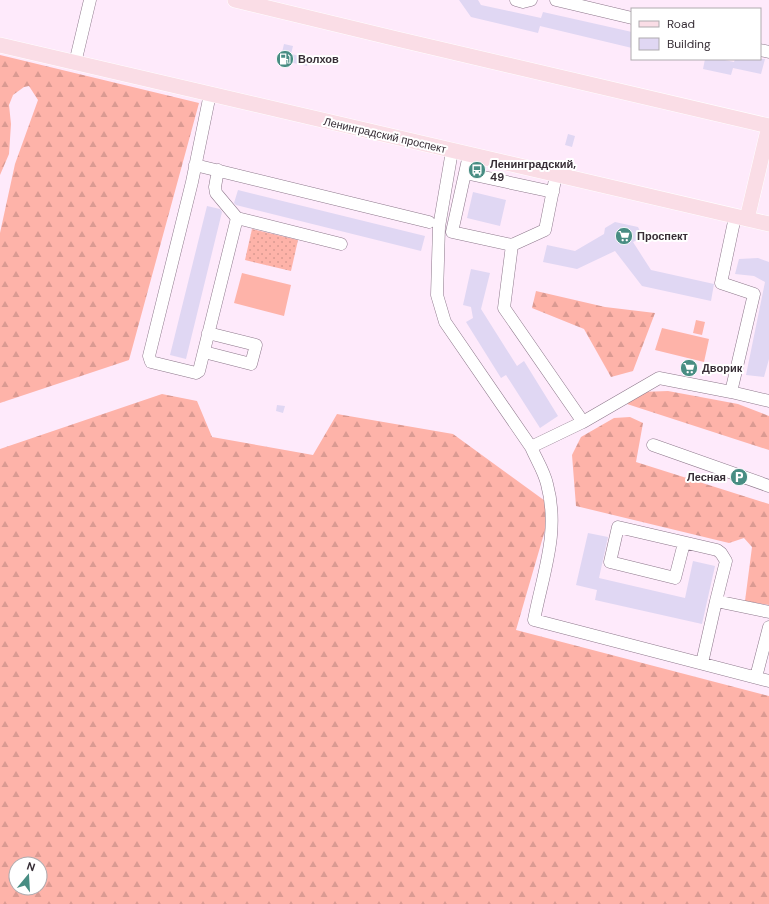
<svg xmlns="http://www.w3.org/2000/svg" width="769" height="904" viewBox="0 0 769 904" font-family="'DM Sans',sans-serif">
  <style>
    .grass { fill: #feb3a9 }
    .forest { fill: url(#forest-firs); fill-rule: evenodd }
    .park { fill: url(#park-dots) }
    .building { fill: #e0d7f3 }
    .lines { fill: none; stroke-linecap: round; stroke-linejoin: round }
    .minor-casing { stroke: #8d788b; stroke-width: 13 }
    .major-casing { stroke: #fff; stroke-width: 16 }
    .minor { stroke: #fff; stroke-width: 12 }
    .major { stroke: #fadde6; stroke-width: 15 }
    .labels { text-anchor: middle; stroke-width: 4; stroke-linejoin: round; paint-order: stroke }
    .poi-label { font-size: 11px; font-weight: bold; fill: #372e36; stroke: #fff; text-anchor: start }
    .street-label { font-size: 11px; fill: #372e36; stroke: #fff }
  </style>
  <defs>
    <pattern id="forest-firs" width="22" height="20" patternUnits="userSpaceOnUse"><rect width="22" height="20" fill="#feb3a9"/><path d="M5 1l3.5 6h-7zM16 11l3.5 6h-7z" fill="#da9a92"/></pattern>
    <pattern id="park-dots" width="8" height="8" patternUnits="userSpaceOnUse"><rect width="8" height="8" fill="#feb3a9"/><path d="M2 2h.1M6 6h.1" fill="none" stroke="#da9a92" stroke-width="1.8" stroke-linecap="round"/></pattern>
  </defs>
  <rect width="100%" height="100%" fill="#feeafb"/>
  <!-- grass -->
  <path class="grass" d="M242 273 291 285 284 316 234 303Z
    M696 320 705 322 702 335 693 333Z
    M662 328 709 339 704 362 655 350Z"/>
  <!-- forest -->
  <path class="forest" d="M0 55 199 103 129 360 0 403V233L15 164 38 100 29 86 24 87 13 95 9 105 11 124 9 154 0 175Z
    M536 291 605 307 655 313 633 371 611 377 584 329 532 308Z
    M668 391 738 404 769 416V450L627 404 640 392Z
    M162 394 197 401 212 437 313 455 337 414 453 434 552 506 516 630 769 696V904H0V449ZM16 864H40V888H16Z
    M630 417 643 423 636 462 769 504V605L745 601 752 547 744 538 729 543 576 506 572 455 581 437 614 418Z"/>
  <!-- park -->
  <path class="park" d="M252 229 298 240 291 271 245 260Z"/>
  <!-- building -->
  <path class="building" d="M459 0H478L481 5 541 18 543 12 632 32V48L540 26 538 33 471 17Z
    M284 44 293 46 291 54 309 58 307 66 289 62 287 67 279 65Z
    M705 59H720L734 62 735 59H765L761 74 733 68 731 75 703 69Z
    M568 134 575 136 572 147 565 145Z
    M238 190 425 236 421 251 236 205 234 203Z
    M473 192 506 200 500 226 467 218Z
    M207 206 220 209 222 212 186 359 170 355Z
    M615 222 638 227 643 237 633 242 651 270 714 284 711 301 642 286 615 251 577 269 543 262 547 245 575 251 604 234 605 228Z
    M758 258 769 262V359L764 377 746 375 765 282 754 276 735 274 739 259Z
    M471 269 490 273 481 309 517 366 524 361 558 416 540 428 506 375 501 378 466 322 473 318 471 307 463 305Z
    M277 405 285 406 283 413 276 411Z
    M588 533 608 537 599 578 685 598 693 561 715 566 702 624 595 600 597 590 576 585Z"/>
  <g class="lines">
    <defs>
      <path id="minor" d="M516 0 523 2 531 0
        M556 0 632 18
        M760 50 769 52
        M75 63 90 0
        M210 94 192 182 149 356 151 362 196 373 199 371 237 218
        M452 151 439 227 437 295 445 322 531 447 583 422
        M469 155 452 232 512 245
        M195 165 429 222
        M218 170 215 187 216 193 237 218 341 244
        M465 173 553 192
        M556 175 545 230 512 245 504 308 583 422 659 378 731 392 754 294 721 283 735 217
        M204 352 251 364 256 345 208 333
        M731 392 769 401
        M653 445 769 486
        M531 447C536 459 544 471 547 484 560 532 543 573 534 620L769 681
        M684 543 675 578 610 562 618 527 717 550 721 553 726 561 716 601 769 612
        M702 663 716 601
        M756 677 769 627"/>
      <path id="major" d="M235 0 397 39 769 126
        M0 45 769 224
        M747 219 769 126"/>
    </defs>
    <!-- minor casing -->
    <use href="#minor" class="minor-casing"/>
    <!-- major casing -->
    <use href="#major" class="major-casing"/>
    <!-- minor -->
    <use href="#minor" class="minor"/>
    <!-- major -->
    <use href="#major" class="major"/>
  </g>
  <!-- icons -->
  <defs>
    <symbol id="fuel-disc" viewBox="-11 -11 22 22"><circle r="9.5" fill="#488d83" stroke="#fff"/><path d="M-5.5-6h7V0h2V4h1.3V-2.5L3-4.5l.8-.8L6-3V5H2.5V1h-1V6h-7ZM-4.2-4.7v3.2H.2V-4.7Z" fill="#fff"/></symbol>
    <symbol id="bus-disc" viewBox="-11 -11 22 22"><circle r="9.5" fill="#488d83" stroke="#fff"/><path d="M-5-6H5V4H4V6H2V4H-2V6H-4V4H-5ZM-3.5-4V0h7V-4ZM-3.5 1.2v1.5H-2V1.2ZM2 1.2v1.5H3.5V1.2Z" fill="#fff"/></symbol>
    <symbol id="supermarket-disc" viewBox="-11 -11 22 22"><circle r="9.5" fill="#488d83" stroke="#fff"/><path d="M-6-5.5h2.5l.6 2H6L4.5 2H-2.5L-4.4-4H-6ZM-1.5 3.2a1.3 1.3 0 1 0 .1 0ZM3 3.2a1.3 1.3 0 1 0 .1 0Z" fill="#fff"/></symbol>
    <symbol id="parking-disc" viewBox="-11 -11 22 22"><circle r="9.5" fill="#488d83" stroke="#fff"/><path d="M-3.5-5.5H1a3.5 3.5 0 0 1 0 7H-1V5.5H-3.5ZM-1-3.4V-.6H.8a1.4 1.4 0 0 0 0-2.8Z" fill="#fff"/></symbol>
  </defs>
  <g fill-rule="evenodd">
    <use href="#fuel-disc" x="275" y="49" width="20" height="20"/>
    <use href="#bus-disc" x="467" y="160" width="20" height="20"/>
    <use href="#supermarket-disc" x="614" y="226" width="20" height="20"/>
    <use href="#supermarket-disc" x="679" y="358" width="20" height="20"/>
    <use href="#parking-disc" x="729" y="467" width="20" height="20"/>
  </g>
  <g class="labels">
    <!-- poi labels -->
    <g class="poi-label">
      <text x="298" y="63">Волхов</text>
      <text x="490" y="168">Ленинградский,<tspan x="490" dy="13">49</tspan></text>
      <text x="637" y="240">Проспект</text>
      <text x="702" y="372">Дворик</text>
      <text x="726" y="481" text-anchor="end">Лесная</text>
    </g>
    <!-- street labels -->
    <g class="street-label">
      <text transform="translate(385 135) rotate(13)" y="4">Ленинградский проспект</text>
    </g>
  </g>
  <!-- legend -->
  <rect x="631" y="8" width="130" height="52" fill="#ffffff" stroke="#afabaf"/>
  <rect x="639" y="21" width="20" height="6" fill="#fadde6" stroke="#afabaf"/>
  <text x="667" y="28" font-size="12" fill="#372e36">Road</text>
  <rect x="639" y="38" width="20" height="12" fill="#e0d7f3" stroke="#afabaf"/>
  <text x="667" y="48" font-size="12" fill="#372e36">Building</text>
  <!-- north arrow -->
  <g transform="translate(28 876) rotate(18)"><circle r="19" fill="#ffffff" stroke="#afabaf"/>
  <path d="M0-3L7 15L0 10L-7 15Z" fill="#488d83"/>
  <text y="-6" font-size="11" font-weight="bold" text-anchor="middle" fill="#372e36">N</text>
  </g>
</svg>
